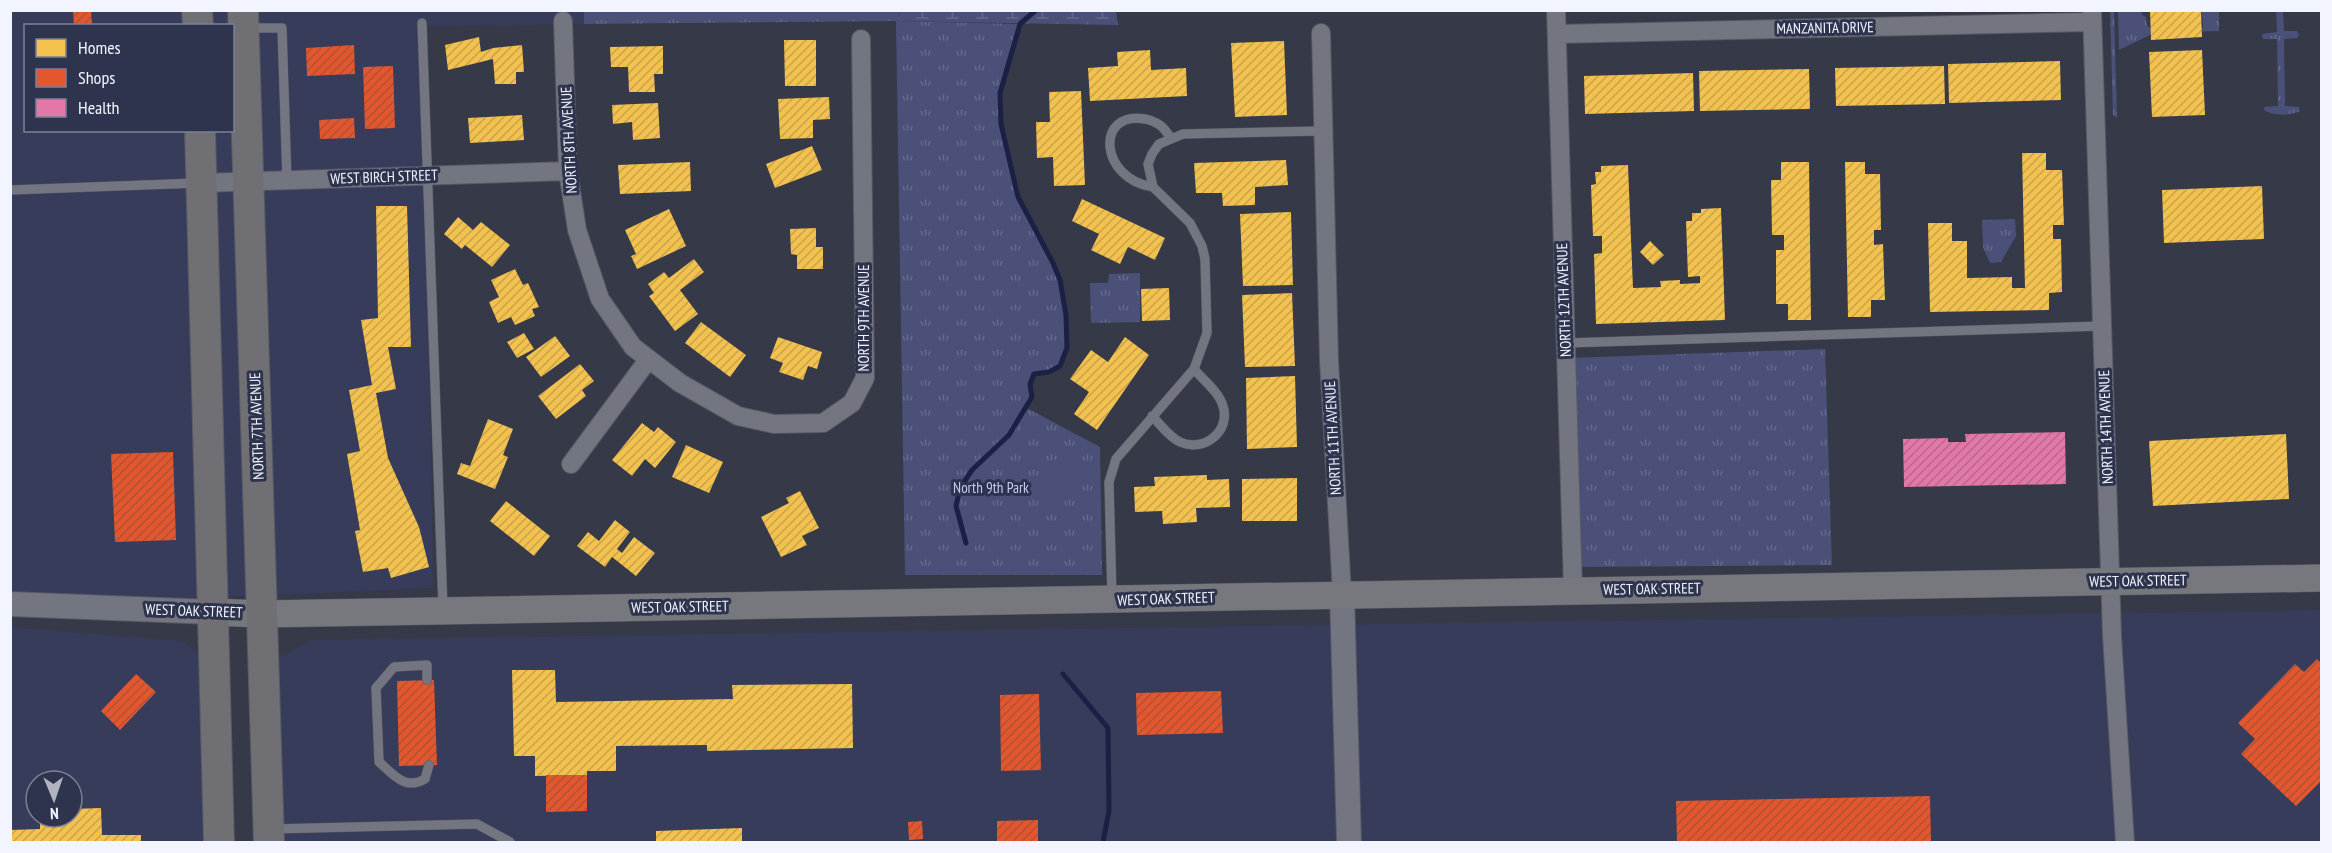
<svg xmlns="http://www.w3.org/2000/svg" width="2332" height="853" viewBox="0 0 2332 853" font-family="'PT Sans Narrow',sans-serif">
  <style>
    .built { fill: #373c5a; fill-rule: evenodd }
    .grass { fill: url(#grass-tufts) }
    .wetland { fill: url(#wetland-marsh) }
    .garden { fill: #4a5078 }
    .homes { fill: url(#homes-hatch) }
    .shops { fill: url(#shops-hatch) }
    .health { fill: url(#health-hatch) }
    .lines { fill: none; stroke-linecap: round; stroke-linejoin: round }
    .stream { stroke: #1d2045; stroke-width: 5 }
    .service-casing { stroke: #565863; stroke-width: 10 }
    .minor-casing { stroke: #565863; stroke-width: 20 }
    .tertiary-casing { stroke: #565863; stroke-width: 26 }
    .secondary-casing { stroke: #565863; stroke-width: 28 }
    .primary-casing { stroke: #565863; stroke-width: 32 }
    .service { stroke: #737580; stroke-width: 9 }
    .minor { stroke: #737580; stroke-width: 18 }
    .tertiary { stroke: #737580; stroke-width: 24 }
    .secondary { stroke: #77777e; stroke-width: 27 }
    .primary { stroke: #6f6f74; stroke-width: 30 }
    .labels { text-anchor: middle; stroke-width: 6; stroke-linejoin: round; paint-order: stroke }
    .street-label { font-size: 15px; fill: #f2f5ff; stroke: #2f344e }
    .park-label { font-size: 15px; fill: #c2caf6; stroke: #2f344e }
  </style>
  <defs>
    <pattern id="grass-tufts" width="24" height="20" patternUnits="userSpaceOnUse" patternTransform="scale(1.5)"><rect width="24" height="20" fill="#4a5078"/><path d="M3 7l-1-3M5 7V3M7 7l1-3M15 17l-1-3M17 17v-4M19 17l1-3" fill="none" stroke="#656a8c"/></pattern>
    <pattern id="wetland-marsh" width="20" height="14" patternUnits="userSpaceOnUse" patternTransform="scale(1.5)"><rect width="20" height="14" fill="#4a5078"/><path d="M1 5h8M5 5V1M11 12h8M15 12V8" fill="none" stroke="#656a8c"/></pattern>
    <pattern id="homes-hatch" width="6" height="6" patternUnits="userSpaceOnUse" patternTransform="scale(1.5)"><rect width="6" height="6" fill="#f2c14e"/><path d="M-1 1l2-2M0 6l6-6M5 7l2-2" fill="none" stroke="#c8a34e"/></pattern>
    <pattern id="shops-hatch" width="6" height="6" patternUnits="userSpaceOnUse" patternTransform="scale(1.5)"><rect width="6" height="6" fill="#e4572e"/><path d="M-1 1l2-2M0 6l6-6M5 7l2-2" fill="none" stroke="#ae5238"/></pattern>
    <pattern id="health-hatch" width="6" height="6" patternUnits="userSpaceOnUse" patternTransform="scale(1.5)"><rect width="6" height="6" fill="#e377a8"/><path d="M-1 1l2-2M0 6l6-6M5 7l2-2" fill="none" stroke="#b56a8c"/></pattern>
  </defs>
  <rect width="100%" height="100%" fill="#363947"/>
  <!-- built -->
  <path class="built" d="M11 11H584V24L424 26 433 588 159 600 11 598ZM26 26H232V130H26Z
    M2321 610V842H284L278 658 311 640Z
    M10 627 182 641 198 653 204 665 209 842H11ZM36 781H72V817H36Z"/>
  <!-- grass -->
  <path class="grass" d="M901 10 896 21 1020 24 1000 92 1001 124 1018 197 1053 263 1060 280 1066 315 1067 348 1060 366 1049 372 1034 374C1029 387 1032 396 1025 407L1100 447 1102 575H905L896 21 584 24V11Z
    M2276 10 2283 11 2284 31H2297L2299 35 2297 38 2284 39 2285 106 2299 107 2300 111C2291 116 2272 116 2264 110V107L2278 106 2277 39H2263L2262 34 2277 32Z
    M2110 11H2114L2117 118 2113 115Z
    M2118 11H2141L2142 15 2146 17 2147 26C2160 34 2187 31 2203 28L2202 11H2219V31L2154 33 2119 50Z
    M2015 219 2016 236 2001 262 1990 263 1983 247 1982 220Z
    M1140 273V322L1091 323 1090 283H1108L1109 274Z
    M1825 349 1832 565 1577 567 1569 358Z"/>
  <!-- wetland -->
  <path class="wetland" d="M901 11H1116L1118 25 896 21Z"/>
  <!-- garden -->
  <path class="garden" d="M1074 456 1082 490 1048 498 1040 464Z"/>
  <!-- homes -->
  <path class="homes" d="M2150 10H2201L2202 37 2151 40Z
    M479 37 481 52 493 48 522 45 524 72H516V84H495L493 59 448 70 445 45Z
    M784 40H816V86H785Z
    M1284 41 1287 115 1235 117 1231 43Z
    M663 46V74H654L655 92H629L628 67H611L610 47Z
    M1150 50 1151 70 1186 68 1187 96 1090 101 1088 68 1118 66 1117 52Z
    M2202 50 2205 115 2152 117 2149 52Z
    M2060 61 2061 100 1949 103 1948 64Z
    M1944 66 1945 104 1836 106 1835 68Z
    M1809 69 1810 109 1700 111 1699 71Z
    M1693 73 1694 111 1585 114 1584 76Z
    M1081 91 1085 185 1054 186 1053 157 1037 158 1036 122H1050L1049 92Z
    M829 97 830 119 813 120V138L780 139 778 99Z
    M658 103 660 138 633 140 632 122 613 124 612 105Z
    M522 115 524 140 470 143 468 118Z
    M812 146 822 170 775 188 766 164Z
    M2022 153H2046V170H2062L2064 225H2053V239H2061L2062 292 2049 293V310L1930 312 1928 223H1952V241H1967V278L2012 277V288H2025Z
    M1286 160 1288 185 1255 187V205L1223 206 1222 193H1196L1194 163Z
    M690 162 691 191 620 194 618 165Z
    M1781 162H1809L1811 320H1788V304H1776V250H1784V235H1772L1771 180H1781Z
    M1845 162H1865V174H1880L1881 230H1874V245L1883 244 1885 300H1871V317H1848Z
    M1628 165 1633 288 1661 287 1660 281 1680 280V284L1700 283V276L1688 277 1686 221H1692V213H1701V209L1721 208 1725 320 1596 324 1594 254 1602 253V236H1593L1591 185 1596 184 1595 172H1601V166Z
    M2262 186 2264 239 2164 243 2162 190Z
    M1082 199 1165 238 1155 260 1128 247 1120 264 1091 250 1099 234 1072 221Z
    M376 206H407L411 347H388L396 389 376 393 388 458 419 527 429 567 391 578 388 568 363 572 355 531 360 530 347 454 360 451 349 390 372 385 361 320 378 318Z
    M669 209 686 246 637 269 631 256 636 254 625 230Z
    M1291 212 1293 285 1243 286 1240 214Z
    M458 217 473 230 481 222 510 245 492 267 465 245 462 249 444 234Z
    M816 228V247H823V269H797V255L791 254 790 229Z
    M1650 241 1664 255 1653 265 1640 252Z
    M694 259 704 272 680 290 698 314 675 331 649 296 654 293 648 284 664 272 669 278Z
    M515 269 523 285 528 283 539 307 532 309 535 316 515 325 511 317 498 323 489 302 499 297 491 280Z
    M1169 288 1170 320 1142 321 1141 289Z
    M1292 293 1295 366 1245 367 1242 295Z
    M701 322 746 355 730 377 685 343Z
    M524 333 534 349 517 358 507 342Z
    M555 336 570 356 541 377 526 357Z
    M778 337 822 352 817 369 808 366 803 380 779 372 783 363 770 358Z
    M1125 337 1149 355 1097 430 1074 414 1089 392 1070 379 1091 350 1108 362Z
    M580 364 594 381 582 390 586 396 556 419 538 396Z
    M1295 376 1297 447 1247 449 1246 378Z
    M488 419 513 429 503 455 508 457 495 489 457 474 461 463 470 466Z
    M642 423 654 432 658 427 676 442 655 468 645 459 632 476 612 460Z
    M2286 434 2289 499 2153 506 2149 441Z
    M686 445 723 462 709 493 672 477Z
    M1207 475V480L1229 479 1230 507 1196 508 1197 522 1163 524 1162 511 1135 512 1134 487 1155 486 1154 477Z
    M1297 478V521H1242V479Z
    M800 491 819 528 802 536 807 545 781 557 761 517 789 503 786 498Z
    M506 501 550 536 534 556 490 521Z
    M615 520 630 532 617 549 622 553 634 537 655 553 636 576 612 557 605 567 577 546 588 532 599 541Z
    M512 670H555L556 702 733 699 732 685 852 684 853 748 707 751V745L616 746V771H587V775L535 776V756H514Z
    M101 808 102 835H141V842H10V830L40 829V817H72V809Z
    M742 828V842H656V831Z"/>
  <!-- shops -->
  <path class="shops" d="M73 10H91L92 26H74Z
    M354 45 355 74 307 76 306 48Z
    M393 66 395 128 365 129 363 67Z
    M354 118 355 138 320 139 319 120Z
    M173 452 176 540 115 542 111 454Z
    M2317 659 2322 664V780L2296 806 2241 754 2255 739 2238 723 2295 664 2304 672Z
    M136 674 156 692 120 730 101 711Z
    M434 680 437 765 399 766 397 681Z
    M1221 691 1223 733 1137 735 1136 693Z
    M1039 694 1041 770 1001 771 1000 695Z
    M546 775H587V811L546 812Z
    M1930 796 1931 842H1677L1676 801Z
    M1038 820V842H997V821Z
    M922 821 923 839 909 840 908 822Z"/>
  <!-- health -->
  <path class="health" d="M2065 432 2066 484 1904 487 1903 439 1948 438V442H1966L1965 434Z"/>
  <g class="lines">
    <!-- stream -->
    <path class="stream" d="M966 543 956 506 960 488 972 470 1009 435 1032 397 1030 384 1034 374 1049 372 1060 366 1067 348 1066 315 1060 280 1053 263 1018 197 1001 124 1000 93 1020 24 1036 10
      M1063 674 1108 728 1109 811 1103 842"/>
    <defs>
      <path id="service" d="M422 23 443 608
        M248 28H282L287 181
        M1153 187C1099 179 1095 110 1145 119 1158 122 1163 126 1170 137
        M10 190 198 183
        M1566 343 2102 326
        M1152 416C1161 425 1169 437 1180 442 1204 453 1231 431 1223 406 1219 392 1203 380 1194 369
        M1112 598 1109 482 1116 459 1194 369 1207 333 1205 259 1202 246 1190 223 1153 187 1148 164 1152 154 1159 144 1183 134 1322 131
        M427 680V665L394 667 376 688 379 762C393 774 405 791 425 779L429 765
        M271 829 477 824 510 842"/>
      <path id="minor" d="M1556 10 1573 590
        M2092 10 2112 636 2125 842
        M563 21 568 171 577 230 600 299 633 347 680 383 738 416 774 424 823 423 852 403 865 378 861 39
        M1321 33 1329 360 1342 594
        M1557 34 2092 22
        M201 183 568 171
        M571 464 648 360"/>
      <path id="tertiary" d="M1342 594 1349 842
        M10 604 212 612"/>
      <path id="secondary" d="M212 612 262 614 2322 578"/>
      <path id="primary" d="M197 10 198 26
        M243 10 269 842
        M200 130 219 842"/>
    </defs>
    <!-- service casing -->
    <use href="#service" class="service-casing"/>
    <!-- minor casing -->
    <use href="#minor" class="minor-casing"/>
    <!-- tertiary casing -->
    <use href="#tertiary" class="tertiary-casing"/>
    <!-- secondary casing -->
    <use href="#secondary" class="secondary-casing"/>
    <!-- primary casing -->
    <use href="#primary" class="primary-casing"/>
    <!-- service -->
    <use href="#service" class="service"/>
    <!-- minor -->
    <use href="#minor" class="minor"/>
    <!-- tertiary -->
    <use href="#tertiary" class="tertiary"/>
    <!-- secondary -->
    <use href="#secondary" class="secondary"/>
    <!-- primary -->
    <use href="#primary" class="primary"/>
  </g>
  <g class="labels">
    <!-- street labels -->
    <g class="street-label">
      <text transform="translate(1825 28) rotate(-1)" y="5">MANZANITA DRIVE</text>
      <text transform="translate(569 140) rotate(-93)" y="5">NORTH 8TH AVENUE</text>
      <text transform="translate(384 177) rotate(-2)" y="5">WEST BIRCH STREET</text>
      <text transform="translate(1564 300) rotate(-92)" y="5">NORTH 12TH AVENUE</text>
      <text transform="translate(864 318) rotate(-90)" y="5">NORTH 9TH AVENUE</text>
      <text transform="translate(257 426) rotate(-92)" y="5">NORTH 7TH AVENUE</text>
      <text transform="translate(2106 427) rotate(-92)" y="5">NORTH 14TH AVENUE</text>
      <text transform="translate(1333 438) rotate(-93)" y="5">NORTH 11TH AVENUE</text>
      <text transform="translate(2138 581) rotate(-1)" y="5">WEST OAK STREET</text>
      <text transform="translate(1652 589) rotate(-1)" y="5">WEST OAK STREET</text>
      <text transform="translate(1166 599) rotate(-2)" y="5">WEST OAK STREET</text>
      <text transform="translate(680 607) rotate(-1)" y="5">WEST OAK STREET</text>
      <text transform="translate(194 611) rotate(2)" y="5">WEST OAK STREET</text>
    </g>
    <!-- park labels -->
    <g class="park-label">
      <text x="991" y="493">North 9th Park</text>
    </g>
  </g>
  <!-- border -->
  <rect width="2332" height="853" fill="none" stroke="#f2f5ff" stroke-width="24"/>
  <!-- legend -->
  <rect x="24" y="24" width="210" height="108" fill="#2f344e" stroke="#7d8195" stroke-width="1.5"/>
  <rect x="36" y="39" width="30" height="18" fill="#f2c14e" stroke="#7d8195" stroke-width="1.5"/>
  <text x="78" y="54" font-size="18" fill="#f2f5ff">Homes</text>
  <rect x="36" y="69" width="30" height="18" fill="#e4572e" stroke="#7d8195" stroke-width="1.5"/>
  <text x="78" y="84" font-size="18" fill="#f2f5ff">Shops</text>
  <rect x="36" y="99" width="30" height="18" fill="#e377a8" stroke="#7d8195" stroke-width="1.5"/>
  <text x="78" y="114" font-size="18" fill="#f2f5ff">Health</text>
  <!-- north arrow -->
  <g transform="translate(54 799) rotate(178)"><circle r="28" fill="#2f344e" stroke="#7d8195" stroke-width="1.5"/>
  <path d="M0-4.5L10 22L0 15L-10 22Z" fill="#b0b3bf"/>
  <text y="-9" font-size="16" font-weight="bold" text-anchor="middle" fill="#f2f5ff">N</text>
  </g>
</svg>
